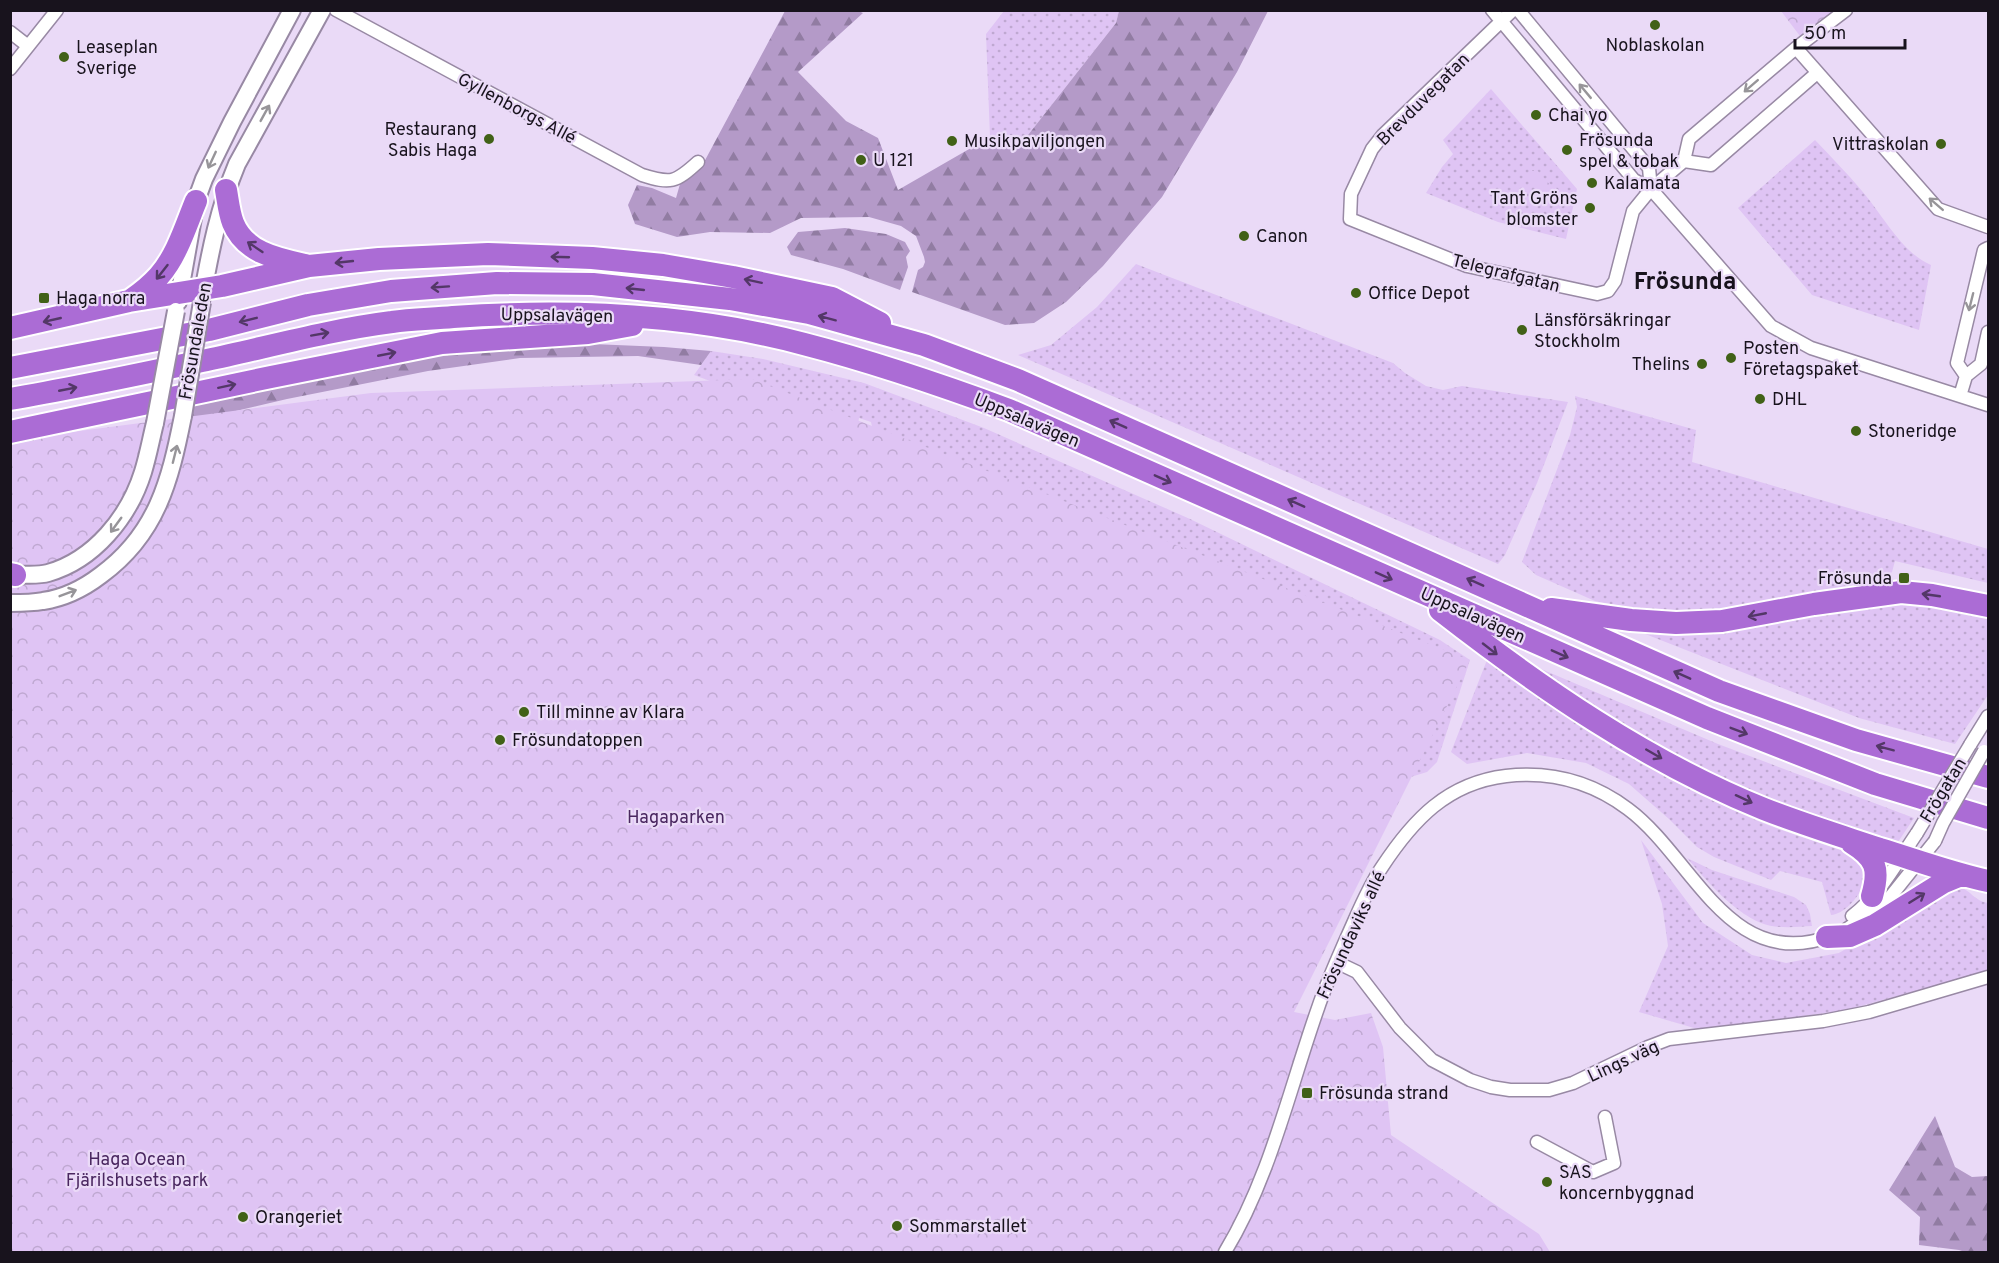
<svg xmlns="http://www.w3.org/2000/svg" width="1999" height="1263" viewBox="0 0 1999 1263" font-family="Overpass,sans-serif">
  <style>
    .grass { fill: url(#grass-dots) }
    .forest { fill: url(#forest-firs) }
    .park { fill: url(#park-crowns) }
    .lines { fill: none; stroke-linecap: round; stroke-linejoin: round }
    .minor-casing { stroke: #9889a4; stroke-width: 15 }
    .secondary-casing { stroke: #9889a4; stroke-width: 20 }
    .motorway-casing { stroke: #fff; stroke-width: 26 }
    .minor { stroke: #fff; stroke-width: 12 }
    .secondary { stroke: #fff; stroke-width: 16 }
    .motorway { stroke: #ab6cd5; stroke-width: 22 }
    .minor-bridge-casing { stroke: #9889a4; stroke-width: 15; stroke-linecap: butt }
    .secondary-bridge-casing { stroke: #9889a4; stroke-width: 20; stroke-linecap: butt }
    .minor-bridge { stroke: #fff; stroke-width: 12 }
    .secondary-bridge { stroke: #fff; stroke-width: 16 }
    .oneway { stroke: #979599 }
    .oneway2 { stroke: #533767 }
    .poi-dot { fill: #416117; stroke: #eadaf7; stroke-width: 2 }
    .labels { text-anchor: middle; stroke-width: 4.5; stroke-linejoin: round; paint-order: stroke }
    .poi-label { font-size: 18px; fill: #18131d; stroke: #eadaf7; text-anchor: start }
    .street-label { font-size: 18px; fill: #18131d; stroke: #eadaf7 }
    .park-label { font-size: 18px; fill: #4a2760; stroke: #eadaf7 }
    .district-label { font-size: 24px; font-weight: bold; fill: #18131d; stroke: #eadaf7 }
  </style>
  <defs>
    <pattern id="grass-dots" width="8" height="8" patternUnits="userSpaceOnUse" patternTransform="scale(1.5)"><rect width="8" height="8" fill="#dfc4f4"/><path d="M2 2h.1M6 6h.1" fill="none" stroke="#bfa8d1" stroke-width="1.8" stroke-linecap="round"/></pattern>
    <pattern id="forest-firs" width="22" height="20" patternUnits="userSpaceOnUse" patternTransform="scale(1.5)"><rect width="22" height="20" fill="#b49ac8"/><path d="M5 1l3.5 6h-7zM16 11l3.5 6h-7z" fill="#917ca2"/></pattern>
    <pattern id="park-crowns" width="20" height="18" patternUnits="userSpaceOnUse" patternTransform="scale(1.5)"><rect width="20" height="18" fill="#dfc4f4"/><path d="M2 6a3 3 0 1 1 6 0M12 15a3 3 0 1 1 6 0" fill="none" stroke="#bfa8d1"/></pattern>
  </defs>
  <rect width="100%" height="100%" fill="#eadaf7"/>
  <!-- grass -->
  <path class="grass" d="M1004 11H1119L1116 23 1021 144 990 137 986 34Z
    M1491 89 1577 189 1566 239 1498 222 1426 193 1442 167 1453 154 1443 140Z
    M1815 140C1831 157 1847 173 1862 191 1882 214 1902 253 1931 265L1919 330 1812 295 1738 208Z
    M1136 264 1393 363 1405 373 1426 386 1443 390 1462 386 1568 402 1537 483 1505 555 1498 564 1018 355 1051 345 1097 307Z
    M711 351 763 359 864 383 984 428 1190 519 1440 640 1470 660 1437 762 1427 772 1404 779 1009 510 873 431 871 422 859 418 858 424 852 434 694 375Z
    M1575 396 1696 430 1692 462 1988 549V583L1895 561 1892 572 1873 583 1708 613 1661 614 1595 601 1536 575 1522 562 1570 435 1577 407Z
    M1927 602 1988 618V695L1955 744 1859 718 1630 628 1878 603Z
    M1506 654 1718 744 1914 818 1896 845 1753 795 1663 751Z
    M1487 660C1568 715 1650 772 1740 813 1776 830 1815 841 1852 854L1863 866C1863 872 1865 881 1863 886 1857 899 1844 914 1831 915L1822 882 1780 871 1771 880 1714 857 1697 847 1669 819 1629 784 1586 763 1527 753 1467 764 1451 752Z
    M1641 840 1703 923 1752 955 1786 963 1839 953 1952 885C1972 888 1971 900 1988 903V971L1846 1010 1701 1030 1639 1012 1668 946 1662 904Z
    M1687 858 1712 870 1794 897 1806 905 1810 914 1812 926C1796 927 1776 929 1761 923 1731 910 1708 882 1687 858Z"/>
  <!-- forest -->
  <path class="forest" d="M856 10 863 13 798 72 846 121 878 138 898 190 990 137 1021 144 1116 23 1119 11H1268L1237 72 1162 197 1103 266 1066 302 1034 323 1005 325 912 292 918 270 923 267 925 262 924 257 916 236 901 226 869 217 801 218 770 233 710 232 677 237 635 224 628 205 637 185 652 188 676 198 680 184 703 164 785 11Z
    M845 228 886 234 905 242 910 251 906 257 908 267 900 290 843 269 791 255 787 247 798 232Z
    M592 344 664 347 711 351 701 365 638 356 520 358 428 371 287 399 189 422 194 404 437 353Z
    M1935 1116 1955 1167 1972 1177 1988 1176V1252H1965L1959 1250 1919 1245 1920 1217 1889 1190Z"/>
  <!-- park -->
  <path class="park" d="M1781 11H1838L1803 40Z
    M1532 170H1537L1547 182 1560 191V197L1557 206 1550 205 1546 193 1530 181 1528 173Z
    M752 379 1470 660 1294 1012 1335 1020 1371 1013 1383 1047 1391 1135 1539 1234 1550 1252H11L10 440 371 393Z"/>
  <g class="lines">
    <defs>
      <path id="minor" d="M336 10 642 175C671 184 675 183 698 162
        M1492 10 1634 180 1651 189 1771 326 1811 348 1988 405
        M1513 10 1383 135 1372 149 1351 194 1350 219 1467 266 1597 294 1608 291 1615 281 1633 211 1651 189 1684 161
        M1518 10 1649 168 1651 189
        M10 32 28 46
        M1796 48 1938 209 1988 227
        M10 69 57 10
        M1817 73 1711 165 1684 161 1689 139 1796 48 1846 10
        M1966 376 1957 363 1984 250 1988 248
        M1960 396 1966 376 1981 364 1988 332
        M1970 745 1988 716
        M1852 916C1880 895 1897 862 1917 833
        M1847 929 1887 901 1935 841
        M1336 962 1357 972 1400 1028 1432 1060 1470 1080 1491 1087 1510 1090H1549L1573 1083 1648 1047 1669 1039 1823 1021 1869 1012 1988 977
        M1537 1142 1593 1172 1614 1163 1605 1117
        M1225 1252C1270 1178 1289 1090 1318 1008 1326 984 1337 960 1347 937 1358 913 1367 889 1382 867 1413 820 1447 783 1506 776 1550 771 1592 782 1628 809 1693 857 1729 974 1831 936"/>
      <path id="secondary" d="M202 298C210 252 219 207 237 164L322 10
        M178 302 196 201 204 179 232 122 292 10
        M15 575C25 574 38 576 48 573 94 560 129 517 143 472 148 456 151 439 155 423
        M10 603C21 603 32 603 43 601 64 598 84 588 101 575 157 534 170 481 183 416"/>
      <path id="motorway" d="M226 190C228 201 229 213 233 223 245 253 278 259 305 265
        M131 300C141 293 151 285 159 276 177 256 186 225 196 201
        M10 328 129 301 222 286 309 266 379 259 488 254 592 258 663 265 733 277 832 298 880 323
        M10 368 209 330 308 305 391 291 497 283 593 284 730 299 809 313 924 345 1018 380 1719 691 1856 740 1988 777
        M10 399C76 388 141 374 207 360 268 347 329 330 392 322 412 319 433 319 453 317 570 309 691 314 804 344 874 362 941 385 1009 410L1707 718 1875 784 1988 818
        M10 432 271 377 442 343 588 333 632 325
        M10 574 15 575
        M1551 609 1631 620 1676 623 1722 621 1814 604 1901 592 1932 595 1988 606
        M1440 610C1539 687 1647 762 1764 809 1802 824 1841 836 1880 849 1916 860 1951 873 1988 881
        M1852 843C1876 858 1880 869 1872 896
        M1827 937 1850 936 1875 925 1944 882 1961 875"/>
    </defs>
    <!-- minor casing -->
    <use href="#minor" class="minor-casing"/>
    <!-- secondary casing -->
    <use href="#secondary" class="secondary-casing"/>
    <!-- motorway casing -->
    <use href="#motorway" class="motorway-casing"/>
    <!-- minor -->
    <use href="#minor" class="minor"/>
    <!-- secondary -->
    <use href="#secondary" class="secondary"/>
    <!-- motorway -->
    <use href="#motorway" class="motorway"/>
    <defs>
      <path id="minor-bridge" d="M1917 833 1970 745
        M1935 841 1943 823 1984 751"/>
      <path id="secondary-bridge" d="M183 416 202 302
        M155 423 176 311"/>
    </defs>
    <!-- minor-bridge casing -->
    <use href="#minor-bridge" class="minor-bridge-casing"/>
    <!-- secondary-bridge casing -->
    <use href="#secondary-bridge" class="secondary-bridge-casing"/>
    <!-- minor-bridge -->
    <use href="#minor-bridge" class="minor-bridge"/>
    <!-- secondary-bridge -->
    <use href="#secondary-bridge" class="secondary-bridge"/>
  </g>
  <!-- one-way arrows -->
  <defs><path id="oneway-shaft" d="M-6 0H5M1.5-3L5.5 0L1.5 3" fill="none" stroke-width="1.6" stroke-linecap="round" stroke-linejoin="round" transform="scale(1.5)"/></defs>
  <g class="oneway">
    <use href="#oneway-shaft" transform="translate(1751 86) rotate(139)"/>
    <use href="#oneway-shaft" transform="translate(1585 91) rotate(-130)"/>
    <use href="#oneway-shaft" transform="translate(265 113) rotate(-61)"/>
    <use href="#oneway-shaft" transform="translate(212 160) rotate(115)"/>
    <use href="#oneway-shaft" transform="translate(1936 204) rotate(-139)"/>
    <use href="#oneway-shaft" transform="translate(1971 302) rotate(104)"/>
    <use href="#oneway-shaft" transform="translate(175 454) rotate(-76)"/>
    <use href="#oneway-shaft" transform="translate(116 525) rotate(126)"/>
    <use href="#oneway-shaft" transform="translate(68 593) rotate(-21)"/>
  </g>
  <g class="oneway2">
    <use href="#oneway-shaft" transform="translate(255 247) rotate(-146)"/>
    <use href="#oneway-shaft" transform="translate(560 257) rotate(-178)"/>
    <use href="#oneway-shaft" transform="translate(344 262) rotate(174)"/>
    <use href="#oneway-shaft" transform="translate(162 272) rotate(128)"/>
    <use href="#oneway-shaft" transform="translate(753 281) rotate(-168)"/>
    <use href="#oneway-shaft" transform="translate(440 287) rotate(176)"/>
    <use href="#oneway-shaft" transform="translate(635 289) rotate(-174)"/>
    <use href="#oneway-shaft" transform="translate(827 318) rotate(-165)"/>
    <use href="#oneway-shaft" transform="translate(52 320) rotate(167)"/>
    <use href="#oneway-shaft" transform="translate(248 320) rotate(166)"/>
    <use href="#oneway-shaft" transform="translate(320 334) rotate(-10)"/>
    <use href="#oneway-shaft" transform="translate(387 354) rotate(-11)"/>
    <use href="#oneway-shaft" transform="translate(227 386) rotate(-12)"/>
    <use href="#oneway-shaft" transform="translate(68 389) rotate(-11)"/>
    <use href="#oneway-shaft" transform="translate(1118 424) rotate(-156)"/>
    <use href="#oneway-shaft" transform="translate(1163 479) rotate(24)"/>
    <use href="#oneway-shaft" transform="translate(1296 503) rotate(-156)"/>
    <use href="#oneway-shaft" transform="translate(1384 576) rotate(24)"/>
    <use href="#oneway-shaft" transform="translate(1475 582) rotate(-156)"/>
    <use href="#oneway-shaft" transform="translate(1931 595) rotate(-172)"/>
    <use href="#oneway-shaft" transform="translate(1757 615) rotate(169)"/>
    <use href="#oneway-shaft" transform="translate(1490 649) rotate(38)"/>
    <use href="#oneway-shaft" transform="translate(1560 654) rotate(24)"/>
    <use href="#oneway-shaft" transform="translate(1682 675) rotate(-156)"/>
    <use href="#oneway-shaft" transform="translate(1739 731) rotate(21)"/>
    <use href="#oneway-shaft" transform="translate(1885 748) rotate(-165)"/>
    <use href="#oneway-shaft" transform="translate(1654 754) rotate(30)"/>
    <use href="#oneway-shaft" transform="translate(1744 799) rotate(25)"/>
    <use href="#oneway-shaft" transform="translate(1917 898) rotate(-32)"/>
  </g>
  <!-- markers -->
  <g class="poi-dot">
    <circle cx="1655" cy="25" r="6"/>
    <circle cx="64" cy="57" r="6"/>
    <circle cx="1536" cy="115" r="6"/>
    <circle cx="489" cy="139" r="6"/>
    <circle cx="952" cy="141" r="6"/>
    <circle cx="1941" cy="144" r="6"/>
    <circle cx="1567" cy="150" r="6"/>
    <circle cx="861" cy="160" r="6"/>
    <circle cx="1592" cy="183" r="6"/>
    <circle cx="1590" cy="208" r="6"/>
    <circle cx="1244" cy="236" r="6"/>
    <circle cx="1356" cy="293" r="6"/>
    <rect x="38" y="292" width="12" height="12" rx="3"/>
    <circle cx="1522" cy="330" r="6"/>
    <circle cx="1731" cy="358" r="6"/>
    <circle cx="1702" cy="364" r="6"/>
    <circle cx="1760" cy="399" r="6"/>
    <circle cx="1856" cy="431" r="6"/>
    <rect x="1898" y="572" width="12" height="12" rx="3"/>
    <circle cx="524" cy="712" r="6"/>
    <circle cx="500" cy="740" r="6"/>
    <rect x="1301" y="1087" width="12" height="12" rx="3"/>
    <circle cx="1547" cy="1182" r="6"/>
    <circle cx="243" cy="1217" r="6"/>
    <circle cx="897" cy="1226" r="6"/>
  </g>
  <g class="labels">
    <!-- poi labels -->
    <g class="poi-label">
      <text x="1655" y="51" text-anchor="middle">Noblaskolan</text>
      <text x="76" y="53">Leaseplan<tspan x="76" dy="21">Sverige</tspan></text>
      <text x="1548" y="121">Chai yo</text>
      <text x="477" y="135" text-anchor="end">Restaurang<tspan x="477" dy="21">Sabis Haga</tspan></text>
      <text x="1579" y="146">Frösunda<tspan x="1579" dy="21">spel &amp; tobak</tspan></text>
      <text x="964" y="147">Musikpaviljongen</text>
      <text x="1929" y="150" text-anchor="end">Vittraskolan</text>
      <text x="873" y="166">U 121</text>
      <text x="1604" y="189">Kalamata</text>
      <text x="1578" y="204" text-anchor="end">Tant Gröns<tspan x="1578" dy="21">blomster</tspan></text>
      <text x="1256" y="242">Canon</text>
      <text x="1368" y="299">Office Depot</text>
      <text x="56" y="304">Haga norra</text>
      <text x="1534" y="326">Länsförsäkringar<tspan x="1534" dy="21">Stockholm</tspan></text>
      <text x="1743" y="354">Posten<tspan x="1743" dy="21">Företagspaket</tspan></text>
      <text x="1690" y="370" text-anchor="end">Thelins</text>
      <text x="1772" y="405">DHL</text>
      <text x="1868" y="437">Stoneridge</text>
      <text x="1892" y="584" text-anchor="end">Frösunda</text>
      <text x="536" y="718">Till minne av Klara</text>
      <text x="512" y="746">Frösundatoppen</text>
      <text x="1319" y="1099">Frösunda strand</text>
      <text x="1559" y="1178">SAS<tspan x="1559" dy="21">koncernbyggnad</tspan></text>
      <text x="255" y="1223">Orangeriet</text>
      <text x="909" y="1232">Sommarstallet</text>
    </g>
    <!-- street labels -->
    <g class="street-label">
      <text transform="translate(1423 99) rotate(-45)" y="6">Brevduvegatan</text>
      <text transform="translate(517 108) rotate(28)" y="6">Gyllenborgs Allé</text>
      <text transform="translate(1506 273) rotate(14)" y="6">Telegrafgatan</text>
      <text transform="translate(557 315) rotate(1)" y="6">Uppsalavägen</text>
      <text transform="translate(195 341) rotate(-80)" y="6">Frösundaleden</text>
      <text transform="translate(1027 420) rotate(23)" y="6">Uppsalavägen</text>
      <text transform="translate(1473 615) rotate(24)" y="6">Uppsalavägen</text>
      <text transform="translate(1943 790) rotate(-59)" y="6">Frögatan</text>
      <text transform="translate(1351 935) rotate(-65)" y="6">Frösundaviks allé</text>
      <text transform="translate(1623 1061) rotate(-25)" y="6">Lings väg</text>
    </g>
    <!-- park labels -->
    <g class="park-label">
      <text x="676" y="823">Hagaparken</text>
      <text x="137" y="1165">Haga Ocean<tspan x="137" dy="21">Fjärilshusets park</tspan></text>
    </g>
    <!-- district labels -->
    <g class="district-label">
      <text x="1685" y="289">Frösunda</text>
    </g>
  </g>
  <!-- border -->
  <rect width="1999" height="1263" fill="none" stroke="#18131d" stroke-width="24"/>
  <!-- scale -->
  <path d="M1795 39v9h110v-9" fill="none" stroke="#18131d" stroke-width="3"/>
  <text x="1804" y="39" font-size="18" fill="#18131d" stroke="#eadaf7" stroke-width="4.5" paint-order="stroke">50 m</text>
</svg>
